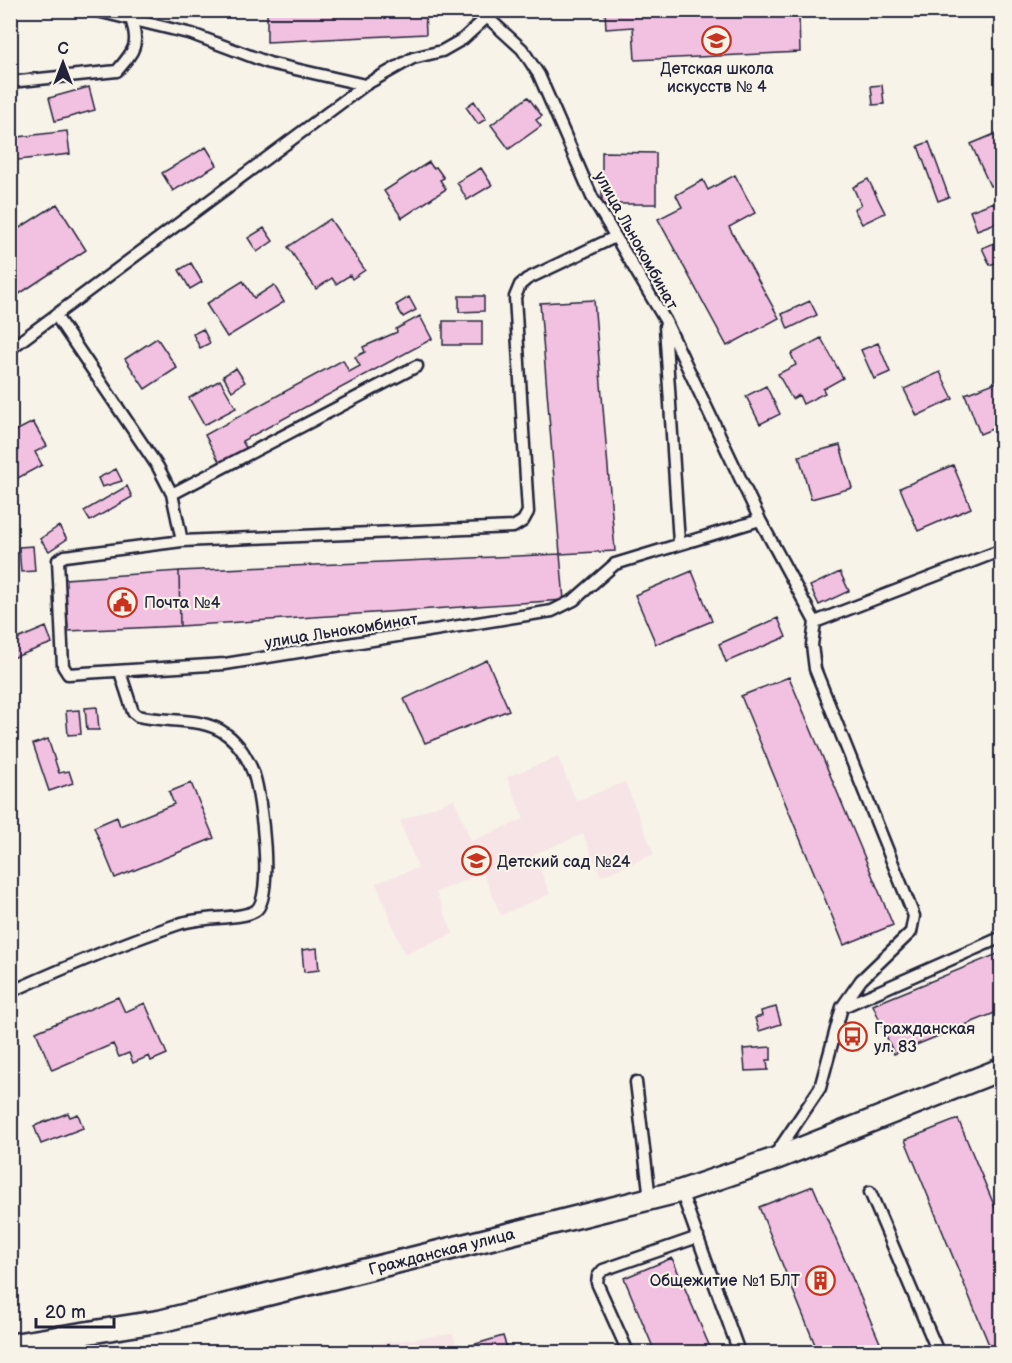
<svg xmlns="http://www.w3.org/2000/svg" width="1012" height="1363" viewBox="0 0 1012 1363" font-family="'Balsamiq Sans',sans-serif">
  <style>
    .built { fill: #f6e4e6 }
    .building { fill: #f2c0e0; stroke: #22223b; stroke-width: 1.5 }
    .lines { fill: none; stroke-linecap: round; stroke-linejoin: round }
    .lane-casing { stroke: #22223b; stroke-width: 15 }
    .street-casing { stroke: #22223b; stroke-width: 26 }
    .lane { stroke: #f7f3e8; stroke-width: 10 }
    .street { stroke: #f7f3e8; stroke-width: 21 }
    .labels { text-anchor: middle; stroke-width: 4.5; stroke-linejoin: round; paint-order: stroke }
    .poi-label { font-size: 16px; fill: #22223b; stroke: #f7f3e8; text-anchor: start }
    .street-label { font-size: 16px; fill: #22223b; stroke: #f7f3e8 }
  </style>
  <rect width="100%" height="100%" fill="#f7f3e8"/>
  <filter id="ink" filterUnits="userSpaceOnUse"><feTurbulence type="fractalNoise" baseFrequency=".0167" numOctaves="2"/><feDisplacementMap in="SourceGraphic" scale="12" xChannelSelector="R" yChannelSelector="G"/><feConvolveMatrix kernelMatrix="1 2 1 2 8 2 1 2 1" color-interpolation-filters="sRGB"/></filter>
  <g filter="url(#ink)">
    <!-- built -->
    <path class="built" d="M558 757 576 801 625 782 654 854 601 876 583 834 534 854 550 894 501 915 483 873 436 892 453 934 404 954 376 883 418 868 400 821 454 799 471 841 524 819 507 777Z
      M453 1334 458 1352H305L452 1334Z"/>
    <!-- building -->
    <path class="building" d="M267 10H425L426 34 267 42Z
      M605 10H827V14L799 16 800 52 635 60 633 27 606 29Z
      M882 85 884 104 873 105 871 86Z
      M89 87 95 110 55 121 49 98Z
      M528 97 542 116 536 120 541 126 509 149 491 125Z
      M474 101 486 119 478 124 466 107Z
      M67 131 70 154 10 161V138Z
      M1002 131V181L990 186 971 144Z
      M929 142 949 197 938 201 918 146Z
      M206 147 217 165 173 191 162 173Z
      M602 152 656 153V204H602Z
      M429 162 433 168 436 167 444 178 440 180 446 189 402 218 384 191Z
      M481 168 492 185 467 200 457 182Z
      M735 175 755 213 729 227 779 318 727 346 658 219 682 207 676 195 703 180 708 190Z
      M868 179 885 213 862 224 854 209 861 205 853 187Z
      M994 202 1001 221 977 230 970 211Z
      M57 204 86 250 10 300V234Z
      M330 219 365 270 352 279 350 275 336 284 332 278 316 289 288 247Z
      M264 228 273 241 257 252 248 238Z
      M1002 240V260L990 265 982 248Z
      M191 263 202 282 190 289 179 270Z
      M243 281 254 298 274 285 284 302 227 337 206 304Z
      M459 296H484V311L459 312Z
      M409 297 416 310 403 317 396 305Z
      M594 300 615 551 560 554 540 303Z
      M810 301 817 315 788 329 782 314Z
      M420 316 432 339 242 441 247 449 220 463 205 435 343 360 349 372 360 366 355 357 365 352 363 347 397 332 396 329Z
      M443 321H482V345H443Z
      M203 329 210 343 200 348 193 334Z
      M157 338 177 368 145 389 125 359Z
      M821 338 843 378 823 389 825 393 803 404 799 395 792 399 778 374 796 365 791 354Z
      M878 343 890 372 874 379 861 350Z
      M236 368 245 382 232 391 223 376Z
      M940 372 953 399 917 416 904 389Z
      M220 380 236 408 204 425 189 398Z
      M1002 380V425L980 434 965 394Z
      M766 386 780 414 760 424 746 396Z
      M33 422 47 446 35 452 42 465 16 479 10 469V434Z
      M840 445 852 488 811 499 799 456Z
      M953 465 971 508 918 531 900 488Z
      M116 469 122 481 102 487 98 478Z
      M127 486 132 497 90 521 84 511Z
      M59 526 67 539 49 551 40 539Z
      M33 546 35 571 21 572 19 547Z
      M560 554 564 600 180 626 179 571Z
      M179 571 180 626 68 631 65 579Z
      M692 571 712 621 656 644 635 595Z
      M840 572 849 591 819 605 810 586Z
      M778 618 786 637 726 662 719 644Z
      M46 627 52 643 10 659V642Z
      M487 660 509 710 425 743 404 699Z
      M789 677 893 925 844 945 741 696Z
      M97 707 99 730H87L85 708Z
      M79 710 81 734 68 735 66 711Z
      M48 739 59 773 69 771 73 783 49 791 33 744Z
      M191 783 214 838 115 878 94 827 117 817 120 826 174 804 169 792Z
      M317 948 319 970 304 972 302 950Z
      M1002 952V1010L894 1054 873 1005Z
      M118 997 125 1012 145 1003 167 1054 151 1061 149 1056 133 1063 129 1053 119 1057 113 1044 52 1070 36 1032Z
      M776 1007 781 1024 759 1031 755 1018 762 1016 761 1011Z
      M771 1047V1060H767L768 1070 745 1071 743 1049Z
      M68 1113 70 1117 78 1114 83 1128 41 1144 34 1126Z
      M958 1119 1002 1224V1352H992L905 1140Z
      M813 1186 884 1352H818L759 1207Z
      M672 1258 712 1352H655L624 1278Z
      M503 1336 508 1352H471L469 1346Z"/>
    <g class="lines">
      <defs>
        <path id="lane" d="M93 10 192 34 269 63 365 85
          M10 82 117 71C134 51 140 45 131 19
          M56 316 158 467 172 494 182 541 65 556 58 560 63 666 68 674 225 664 552 611 574 600 615 564 760 520
          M665 326 679 543
          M10 349 365 85 413 58 442 51 463 39 487 17 522 49 539 75 592 197 665 320 760 520 815 622 1002 550
          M172 494 417 366
          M182 541 513 527 523 521 528 512 515 297 520 285 527 279 615 237
          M10 992C66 967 122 943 179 924 201 916 240 920 255 911 275 899 261 796 254 775 249 760 239 743 226 734 202 716 166 723 138 716L133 712 120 672
          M843 1007 1002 937
          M636 1082 650 1199
          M775 1155 820 1088 842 1007 861 980 911 932 914 916 815 669 812 645 815 622
          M681 1191 739 1352
          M870 1192 938 1352
          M628 1352 597 1283 598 1276 603 1270 698 1237"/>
        <g id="street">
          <path id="s1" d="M10 1345 161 1321 681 1191 772 1160 1002 1069"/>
        </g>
      </defs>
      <!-- lane casing -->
      <use href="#lane" class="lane-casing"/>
      <!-- street casing -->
      <use href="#street" class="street-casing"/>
      <!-- lane -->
      <use href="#lane" class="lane"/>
      <!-- street -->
      <use href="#street" class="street"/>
    </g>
  </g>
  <!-- icons -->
  <defs>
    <symbol id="school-ring" viewBox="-11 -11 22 22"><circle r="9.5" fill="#f7f3e8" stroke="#c8321e" stroke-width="1.5"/><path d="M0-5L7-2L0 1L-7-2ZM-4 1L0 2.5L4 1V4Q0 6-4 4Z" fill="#c8321e"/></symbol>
    <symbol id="civic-ring" viewBox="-11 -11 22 22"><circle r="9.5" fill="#f7f3e8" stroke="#c8321e" stroke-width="1.5"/><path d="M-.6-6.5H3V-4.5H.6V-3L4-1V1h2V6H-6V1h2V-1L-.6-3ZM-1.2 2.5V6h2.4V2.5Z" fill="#c8321e"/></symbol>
    <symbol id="bus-ring" viewBox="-11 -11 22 22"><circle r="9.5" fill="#f7f3e8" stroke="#c8321e" stroke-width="1.5"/><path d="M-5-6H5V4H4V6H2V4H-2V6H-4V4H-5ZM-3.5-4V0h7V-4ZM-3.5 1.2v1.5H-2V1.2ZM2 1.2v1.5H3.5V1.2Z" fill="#c8321e"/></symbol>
    <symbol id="building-ring" viewBox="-11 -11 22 22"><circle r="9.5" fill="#f7f3e8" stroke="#c8321e" stroke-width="1.5"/><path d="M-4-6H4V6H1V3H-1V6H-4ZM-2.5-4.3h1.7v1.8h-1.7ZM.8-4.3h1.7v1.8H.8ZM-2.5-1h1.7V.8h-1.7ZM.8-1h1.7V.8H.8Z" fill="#c8321e"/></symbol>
  </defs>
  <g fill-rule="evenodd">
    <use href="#school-ring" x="700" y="24" width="33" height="33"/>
    <use href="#civic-ring" x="106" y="586" width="33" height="33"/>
    <use href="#school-ring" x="460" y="844" width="33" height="33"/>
    <use href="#bus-ring" x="836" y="1020" width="33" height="33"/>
    <use href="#building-ring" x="804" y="1264" width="33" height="33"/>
  </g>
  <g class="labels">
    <!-- poi labels -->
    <g class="poi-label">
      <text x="717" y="74" text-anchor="middle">Детская школа<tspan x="717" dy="18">искусств № 4</tspan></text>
      <text x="144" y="608">Почта №4</text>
      <text x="497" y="867">Детский сад №24</text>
      <text x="874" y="1034">Гражданская<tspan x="874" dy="18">ул. 83</tspan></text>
      <text x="800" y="1286" text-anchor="end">Общежитие №1 БЛТ</text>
    </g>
    <!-- street labels -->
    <g class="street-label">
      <text transform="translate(637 240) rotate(61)" y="6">улица Льнокомбинат</text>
      <text transform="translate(341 630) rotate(-9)" y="6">улица Льнокомбинат</text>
      <text dy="6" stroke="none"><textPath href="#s1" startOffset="442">Гражданская улица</textPath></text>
    </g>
  </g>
  <!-- margin -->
  <rect width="1012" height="1363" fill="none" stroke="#f7f3e8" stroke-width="36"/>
  <rect x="18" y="18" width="976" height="1327" fill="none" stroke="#22223b" stroke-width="2" filter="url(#ink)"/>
  <!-- north arrow -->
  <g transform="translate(63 63)" stroke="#f7f3e8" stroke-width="4.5" paint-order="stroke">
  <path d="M0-4.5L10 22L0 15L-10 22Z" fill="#22223b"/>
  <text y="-9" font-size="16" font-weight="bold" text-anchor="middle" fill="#22223b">С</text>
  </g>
  <!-- scale -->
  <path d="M36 1318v9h78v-9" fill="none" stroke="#22223b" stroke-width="3"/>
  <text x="45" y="1318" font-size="18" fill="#22223b" stroke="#f7f3e8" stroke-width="4.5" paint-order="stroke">20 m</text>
</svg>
